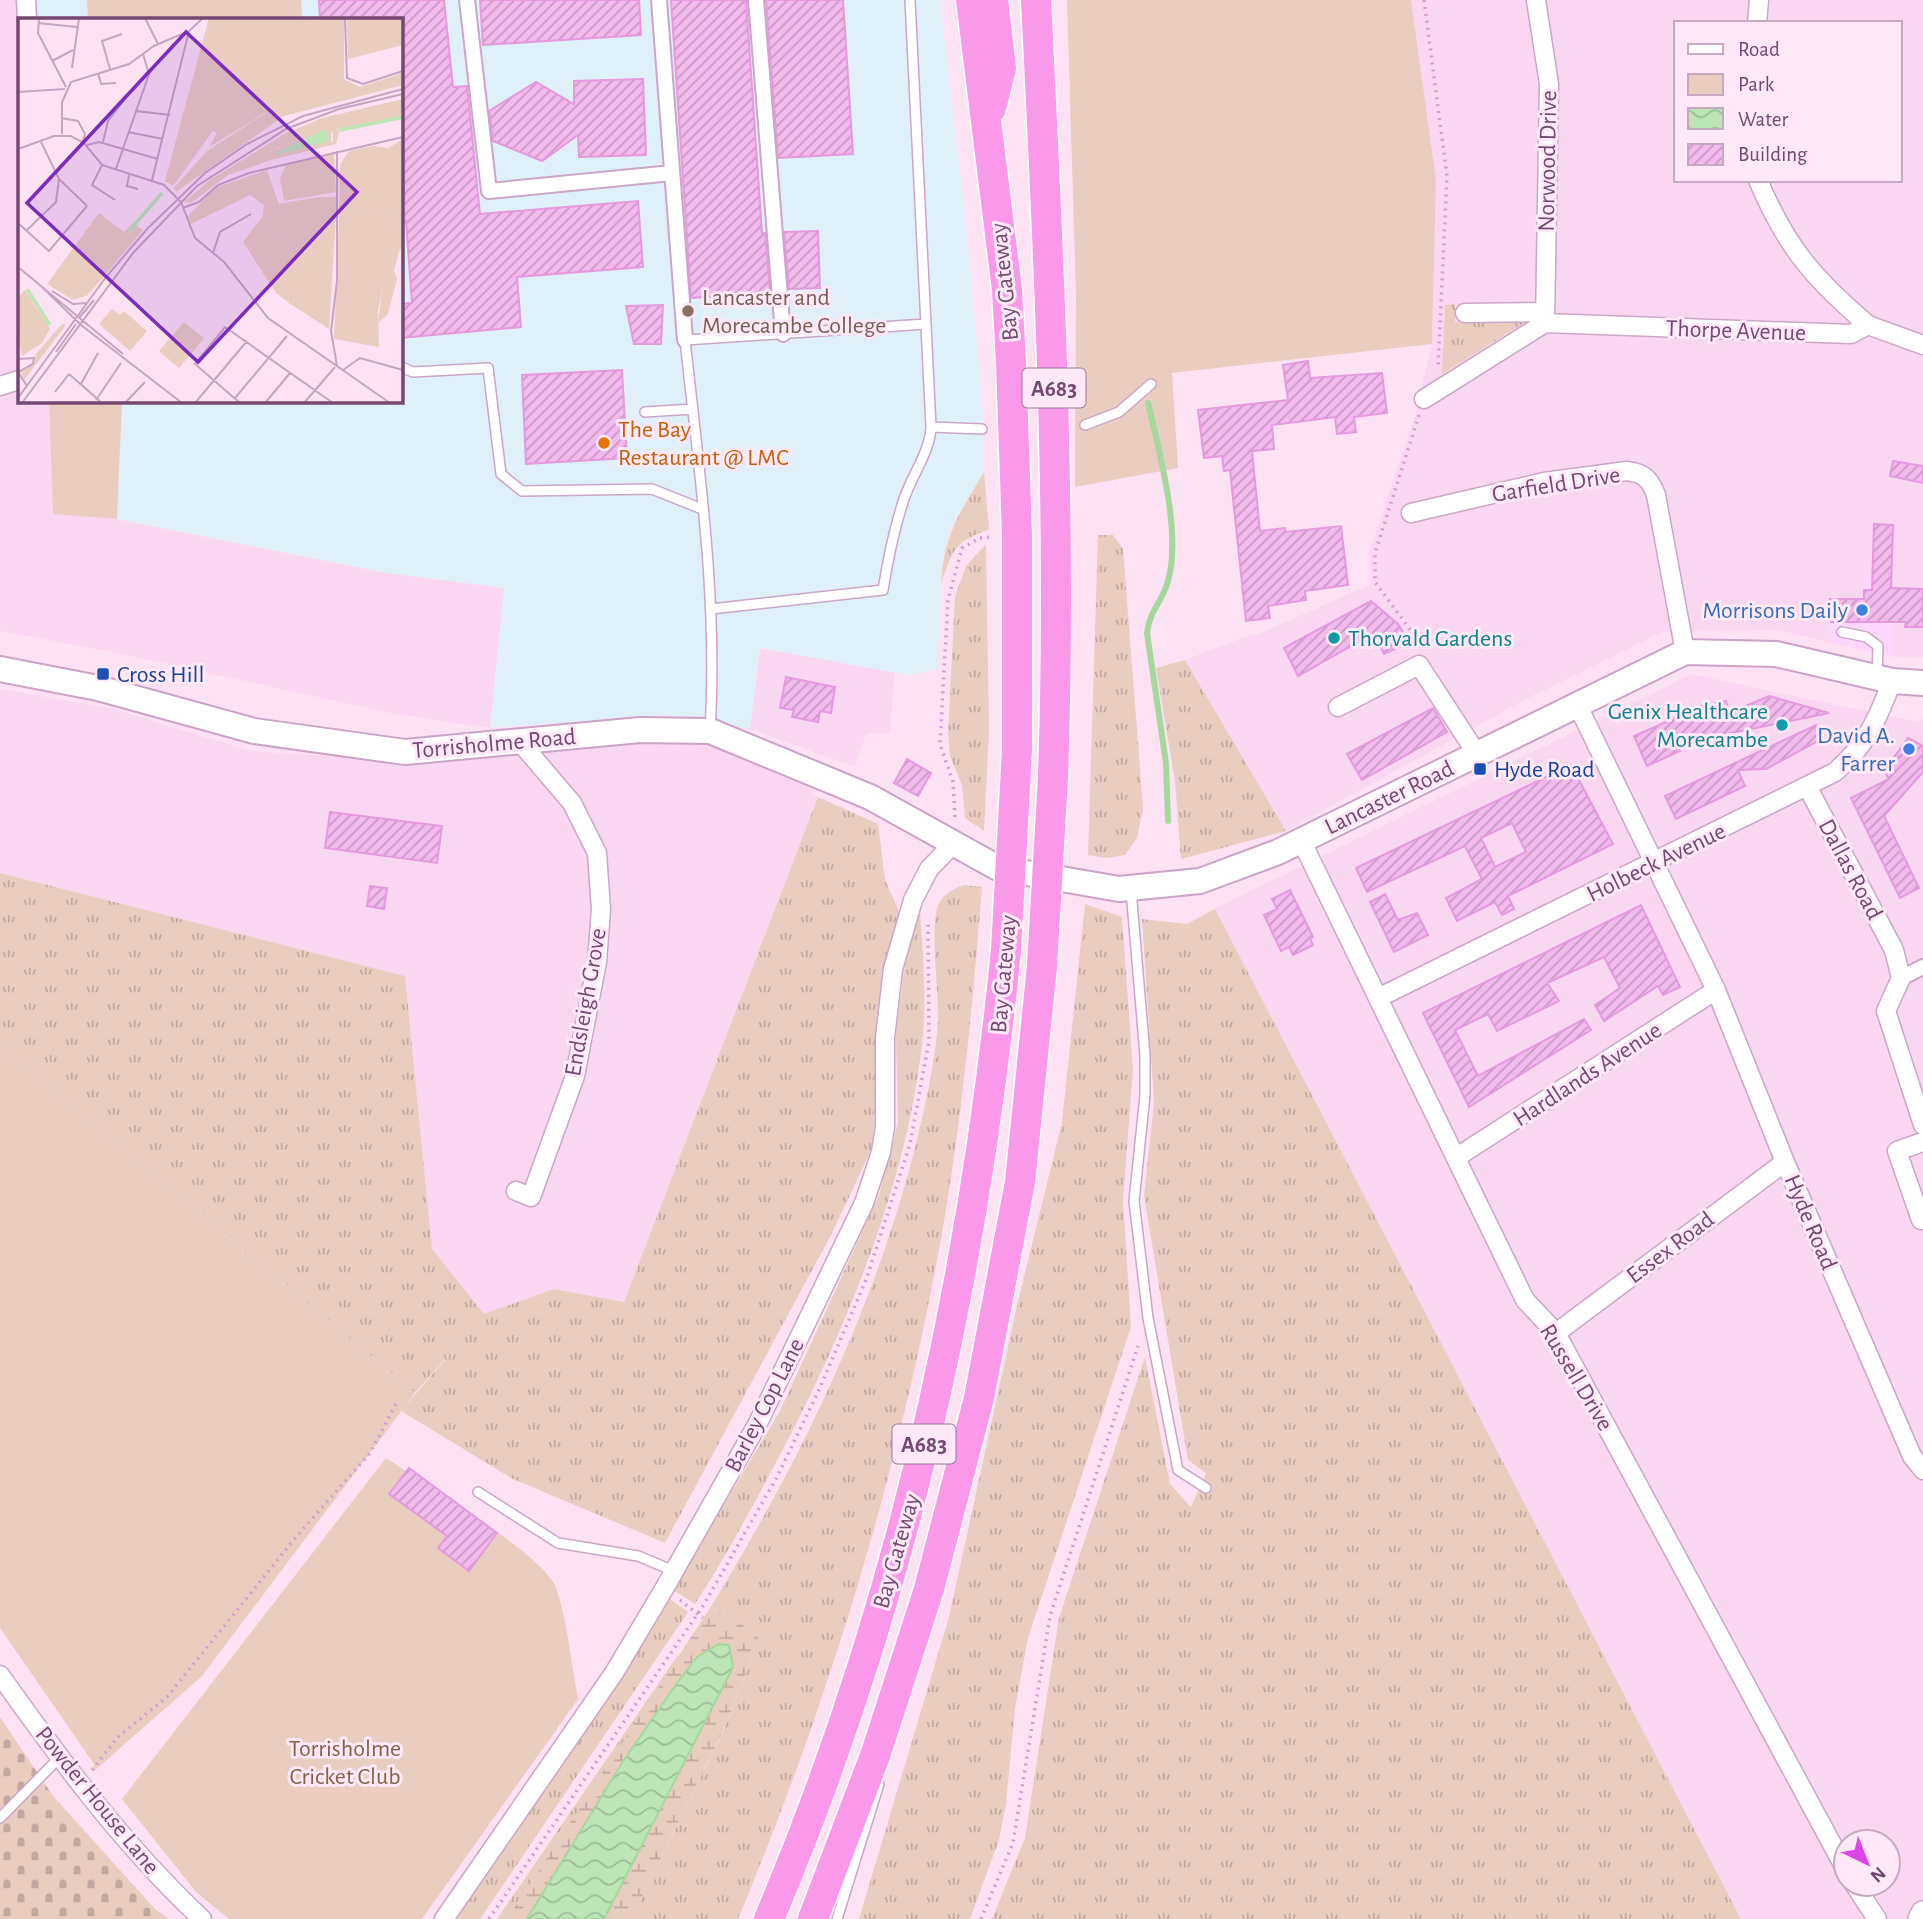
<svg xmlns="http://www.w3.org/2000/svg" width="1923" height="1919" viewBox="0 0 1923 1919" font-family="'Alegreya Sans',sans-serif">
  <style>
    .residential { fill: #f9d7f0; fill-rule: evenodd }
    .commercial { fill: #fdd6fd }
    .education { fill: #dff0f9 }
    .grass { fill: url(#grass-tufts) }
    .wetland { fill: url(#wetland-marsh) }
    .cemetery { fill: url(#cemetery-stones) }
    .park { fill: #eacdc1 }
    .water { fill: url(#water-waves); stroke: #a5d89d; stroke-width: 2 }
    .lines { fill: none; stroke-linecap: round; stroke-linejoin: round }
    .stream { stroke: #a5d89d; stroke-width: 6 }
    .building { fill: url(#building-hatch); stroke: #e699df; stroke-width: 2; fill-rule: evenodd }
    .service-casing { stroke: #cba6c6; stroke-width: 12 }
    .pedestrian-casing { stroke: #cba6c6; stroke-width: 18 }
    .minor-casing { stroke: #cba6c6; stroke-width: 21 }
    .tertiary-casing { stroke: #cba6c6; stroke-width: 26 }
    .secondary-casing { stroke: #cca2c6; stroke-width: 28 }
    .trunk-casing { stroke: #fff; stroke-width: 33 }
    .path { stroke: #d79dd2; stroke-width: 3.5; stroke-dasharray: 2 5; stroke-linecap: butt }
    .service { stroke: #fff; stroke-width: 9 }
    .pedestrian { stroke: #fff; stroke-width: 14 }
    .minor { stroke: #fff; stroke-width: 18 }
    .tertiary { stroke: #fff; stroke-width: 23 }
    .secondary { stroke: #fff; stroke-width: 24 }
    .trunk { stroke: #fa98ea; stroke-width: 30 }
    .trunk-bridge-casing { stroke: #fff; stroke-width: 33; stroke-linecap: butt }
    .trunk-bridge { stroke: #fa98ea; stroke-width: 30 }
    .education-dot { fill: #8d6e63; stroke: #ffe9f8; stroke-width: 2.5 }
    .food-dot { fill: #e8710a; stroke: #ffe9f8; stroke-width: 2.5 }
    .shop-dot { fill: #3f7fe0; stroke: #ffe9f8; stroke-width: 2.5 }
    .culture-dot { fill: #0f9aa8; stroke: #ffe9f8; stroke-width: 2.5 }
    .transit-dot { fill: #1a4fb4; stroke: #ffe9f8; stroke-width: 2.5 }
    .labels { text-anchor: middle; stroke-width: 6; stroke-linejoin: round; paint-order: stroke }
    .shield { fill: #ffe9f8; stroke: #9e789a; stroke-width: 2 }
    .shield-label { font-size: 23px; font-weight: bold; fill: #754872 }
    .street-label { font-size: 24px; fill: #754872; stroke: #ffe9f8 }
    .education-label { font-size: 24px; fill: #785e54; stroke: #ffe9f8; text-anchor: start }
    .food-label { font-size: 24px; fill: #c56008; stroke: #ffe9f8; text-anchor: start }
    .shop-label { font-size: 24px; fill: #366cbe; stroke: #ffe9f8; text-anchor: end }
    .culture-label { font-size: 24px; fill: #0d838f; stroke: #ffe9f8; text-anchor: start }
    .transit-label { font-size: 24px; fill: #164399; stroke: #ffe9f8; text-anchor: start }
    .park-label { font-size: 24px; fill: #876045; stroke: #ffe9f8 }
    .inset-river { fill: none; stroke: #bde6b7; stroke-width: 3.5 }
    .inset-road { fill: none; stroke: #c7a4c0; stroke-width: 2 }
    .view { fill: #7b2cbf; fill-opacity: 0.15; stroke: #7b2cbf; stroke-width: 3.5 }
    .inset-edge { fill: none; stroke: #754872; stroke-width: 3.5 }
  </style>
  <defs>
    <pattern id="grass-tufts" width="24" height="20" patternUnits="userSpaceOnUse" patternTransform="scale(1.75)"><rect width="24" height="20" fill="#eacdc1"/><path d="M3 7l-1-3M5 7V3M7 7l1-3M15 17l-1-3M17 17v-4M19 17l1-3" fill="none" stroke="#c2a8a1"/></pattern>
    <pattern id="wetland-marsh" width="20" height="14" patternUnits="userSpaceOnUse" patternTransform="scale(1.75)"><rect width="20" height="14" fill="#eacdc1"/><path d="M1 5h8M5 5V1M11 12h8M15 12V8" fill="none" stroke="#c2a8a1"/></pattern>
    <pattern id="cemetery-stones" width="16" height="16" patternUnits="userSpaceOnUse" patternTransform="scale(1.75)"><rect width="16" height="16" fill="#eacdc1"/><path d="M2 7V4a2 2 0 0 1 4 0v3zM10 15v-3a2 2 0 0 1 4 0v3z" fill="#c2a8a1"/></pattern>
    <pattern id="water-waves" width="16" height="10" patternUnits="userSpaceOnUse" patternTransform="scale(1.75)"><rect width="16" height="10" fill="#bde6b7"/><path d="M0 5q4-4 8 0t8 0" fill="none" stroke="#9ebc99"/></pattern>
    <pattern id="building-hatch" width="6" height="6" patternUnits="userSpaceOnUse" patternTransform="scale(1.75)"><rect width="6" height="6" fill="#f3b9ec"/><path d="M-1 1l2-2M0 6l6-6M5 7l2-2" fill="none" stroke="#c998c4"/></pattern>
  </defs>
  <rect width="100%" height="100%" fill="#fde2f4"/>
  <!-- residential -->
  <path class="residential" d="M0 0H37L38 19H19V401H49L54 514 117 519 387 573 505 588 490 728 395 714 117 653 0 631Z
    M1411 0H1923V657H1893V622L1864 599H1830L1831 643 1778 630 1662 632 1526 699 1286 831 1185 660 1250 635H1257L1371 584 1370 550 1415 415 1432 344 1436 180ZM1676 23H1900V180H1676Z
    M760 648 895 672 890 733 866 734 855 767 750 729Z
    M1691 674 1918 722 1923 719V1919H1741L1215 909ZM1846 1842H1888V1884H1846Z
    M0 689 110 708 251 751 391 760 628 741 745 737 785 764 818 797 624 1302 554 1289 484 1315 432 1249 405 976 0 873Z"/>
  <!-- commercial -->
  <path class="commercial" d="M1865 576 1894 577 1893 657 1831 643 1830 599H1864Z"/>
  <!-- education -->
  <path class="education" d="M37 0H940L966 222 984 422V472L950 529 943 558 937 669 907 675 760 648 750 729 670 715 490 728 504 588 387 573 117 519 122 401H401V19H38Z"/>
  <!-- grass -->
  <path class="grass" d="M1455 304V322L1512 317 1530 319 1442 374 1445 305Z
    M984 472 989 529C955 543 953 547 941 584 944 534 960 513 984 472Z
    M1098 535H1113L1123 549 1143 808 1137 838 1125 855 1107 858 1088 855Z
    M986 544 989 730 984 831 965 818 962 785 950 756 948 734 955 597 966 566Z
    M1185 660 1286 831 1181 859 1175 781 1156 668Z
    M818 797 878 824 885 880 899 911 885 962 879 999 873 1146 832 1233 665 1543 513 1479 401 1411 467 1334 415 1393 0 1045V873L405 976 432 1249 484 1314 554 1289 624 1302Z
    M964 885 982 887C973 1002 962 1119 942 1233 900 1468 830 1699 738 1919H631L723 1732 759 1640 756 1633 710 1608C804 1455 884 1290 923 1114 930 1083 936 1051 938 1020 939 992 929 925 939 903 944 893 954 889 964 885Z
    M1085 904 1122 917 1133 1069 1123 1200 1131 1327 1028 1638 1015 1708 1006 1804 999 1840 970 1919H859L949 1617 1016 1310 1062 1122Z
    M1215 909 1741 1919H992L1025 1838 1059 1618 1145 1357 1170 1484 1191 1507 1206 1473 1188 1460 1144 1196 1154 1102 1142 919 1187 924Z
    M920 912C923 956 927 1000 922 1044 905 1197 836 1352 764 1485 742 1526 720 1566 695 1604L673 1590 780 1411 879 1195 898 1123 896 1035 906 955Z
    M670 1599 688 1612 480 1919H456L592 1721Z
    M680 1652 661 1687 507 1919H497Z"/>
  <!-- wetland -->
  <path class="wetland" d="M710 1608 757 1633 759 1640 723 1731 631 1919H507Z"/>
  <!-- cemetery -->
  <path class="cemetery" d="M0 1717 53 1796 155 1909 169 1919H0Z"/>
  <!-- park -->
  <path class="park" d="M87 0H301L302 19H88Z
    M1067 0H1411L1436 180 1432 344 1172 373 1178 468 1075 487 1076 294Z
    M49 401H122L117 519 53 514Z
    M0 1045 415 1393 202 1676 93 1772 94 1764 0 1628Z
    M386 1458C420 1481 545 1555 556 1588 568 1623 571 1663 578 1699L422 1919H229L196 1892 122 1799Z"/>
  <!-- water -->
  <path class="water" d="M719 1644 729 1645 733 1667 604 1919H527L622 1763 677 1683 697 1657Z"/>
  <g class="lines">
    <!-- stream -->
    <path class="stream" d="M1148 403C1159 451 1183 537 1167 584 1161 604 1150 609 1147 633L1166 763 1168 821"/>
  </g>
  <!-- building -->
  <path class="building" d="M319 0H444L453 87 467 86 480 214 638 201 643 267 517 277 521 327 401 338V304L412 303 406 221 401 222V19H320Z
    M480 0H639L641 35 483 45Z
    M671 0H746L762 233H765L770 290 766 293 691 298Z
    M766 0H843L853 154 778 158Z
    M643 79 646 155 579 157 578 135 542 161 493 141 489 111 536 82 574 104V81Z
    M818 231 820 288 789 289 784 232Z
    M663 305 661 344H634L626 306Z
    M1308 361 1310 378 1382 373 1387 413 1354 417 1356 432 1337 434 1335 417 1272 425 1274 449 1252 451 1260 531 1285 528 1286 532 1341 526 1348 585 1305 591 1306 600 1268 606 1270 618 1246 621 1230 470 1224 471 1222 456 1204 458 1198 410 1288 400 1283 365Z
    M622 370 627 458 526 464 522 375Z
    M1893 461 1923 466V483L1890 476Z
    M1874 524 1893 525 1891 588 1923 589V627H1905L1906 622H1831L1830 599H1864V590H1872Z
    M1371 601 1398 624 1409 642 1384 654 1374 633 1298 676 1284 648Z
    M786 677 835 687 831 713 820 711 818 722 792 717 794 710 780 708Z
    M1769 696 1829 713 1677 744 1680 751 1647 766 1634 736 1691 711 1690 708 1726 701 1729 713Z
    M1433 708 1447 732 1362 780 1347 754Z
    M1816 725 1818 741 1766 769 1738 770 1745 786 1676 819 1665 796Z
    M1908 738 1923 746V772L1884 816 1919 888 1900 898 1851 798 1889 779 1884 771Z
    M907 759 931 773 918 796 894 783Z
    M1571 765 1613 844 1508 896 1514 909 1502 915 1495 902 1457 921 1446 898 1482 879 1465 846 1367 892 1356 868ZM1512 823 1526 852 1495 867 1481 838Z
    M330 812 442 826 437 863 325 848Z
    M370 886 387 888 384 909 367 906Z
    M1290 890 1313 937 1310 938 1313 945 1293 955 1289 947 1281 951 1264 915 1277 909 1272 899Z
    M1385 894 1398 920 1417 913 1428 935 1394 952 1370 902Z
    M1641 905 1680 987 1663 995 1658 986 1604 1021 1595 1005 1620 988 1604 957 1547 983 1559 1001 1497 1031 1488 1014 1455 1030 1478 1076 1584 1019 1591 1030 1469 1107 1423 1013Z
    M409 1468 497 1533 469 1571 438 1548 447 1536 389 1494Z"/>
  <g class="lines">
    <defs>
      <path id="service" d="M401 367 413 372 488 368 501 474 522 491 652 489 702 509
        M645 412 693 409
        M1085 425 1119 412 1151 384
        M931 427 982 429
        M711 609 883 590C888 559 894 529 904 499 912 475 930 452 931 427L910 0
        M1842 632 1866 637 1878 646 1877 675
        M710 730C718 599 699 470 685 340L926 324
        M1131 890 1145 1055V1095L1134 1201 1148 1318 1178 1470 1206 1488
        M478 1492 558 1543 638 1556 674 1571
        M0 1818 59 1758
        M837 1919 879 1784"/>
      <path id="pedestrian" d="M467 0 489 191 672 173
        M659 0 685 340
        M756 0 783 334
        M1901 978 1923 967"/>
      <path id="minor" d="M26 0 27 19
        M1536 0 1549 84 1545 323
        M1757 23 1759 0
        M1758 180C1786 247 1814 279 1868 325
        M1465 313 1545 312
        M1545 323 1851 334 1868 325 1923 345
        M0 386 19 380
        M1424 399 1545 323
        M1411 513 1544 482 1627 471C1644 473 1650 479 1656 495L1685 652
        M1578 706 1716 990 1785 1162 1912 1456 1923 1470
        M1338 707 1419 665 1477 754
        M1808 788 1894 950 1901 978 1886 1011 1923 1125
        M1301 840 1525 1300 1556 1333 1846 1870
        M1378 998 1835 772C1866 746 1878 718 1892 681
        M1457 1157 1716 990
        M516 1191 531 1197 575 1076 597 962 601 909 597 853 572 803 520 742
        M1921 1220 1897 1151 1923 1142
        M1556 1333 1785 1162
        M0 1675C61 1761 125 1847 202 1919
        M1854 1884 1877 1919
        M444 1919 614 1673 664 1589 757 1425 864 1203 881 1152 885 1127V1038L893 969 913 900 929 869 954 843"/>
      <path id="tertiary" d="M1920 1919 1923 1913"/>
      <path id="secondary" d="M0 669 98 688 254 731 405 752 640 730 710 731 870 797 998 868 1119 889 1200 881 1278 852 1685 652 1776 654 1892 681 1923 683"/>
      <path id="trunk" d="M971 0 1007 290 1011 362 1017 535V750
        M1036 0C1049 259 1062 517 1053 777
        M991 108 1001 68 993 0
        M769 1919C900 1611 973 1282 1006 950
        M813 1919 876 1753 929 1589 979 1398 1020 1182 1042 966"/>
    </defs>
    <!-- service casing -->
    <use href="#service" class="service-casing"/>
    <!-- pedestrian casing -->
    <use href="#pedestrian" class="pedestrian-casing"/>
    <!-- minor casing -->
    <use href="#minor" class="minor-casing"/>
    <!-- tertiary casing -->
    <use href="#tertiary" class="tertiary-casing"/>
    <!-- secondary casing -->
    <use href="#secondary" class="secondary-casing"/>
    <!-- trunk casing -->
    <use href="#trunk" class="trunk-casing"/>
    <!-- path -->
    <path class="path" d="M1424 0 1447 176 1438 368
      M1419 415 1375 553V582L1423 647
      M955 817 953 782 940 744 948 600 962 548 980 538 993 537
      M680 1600 703 1618
      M92 1770 118 1737 167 1697 296 1537 370 1453 396 1404
      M489 1919 703 1606 777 1477 819 1390 866 1280 910 1144 929 1041 928 922
      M981 1919 1013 1843 1050 1616 1138 1346"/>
    <!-- service -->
    <use href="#service" class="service"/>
    <!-- pedestrian -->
    <use href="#pedestrian" class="pedestrian"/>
    <!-- minor -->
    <use href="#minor" class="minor"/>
    <!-- tertiary -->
    <use href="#tertiary" class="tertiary"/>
    <!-- secondary -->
    <use href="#secondary" class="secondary"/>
    <!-- trunk -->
    <use href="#trunk" class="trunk"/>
    <defs>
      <path id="trunk-bridge" d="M1006 950 1017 750
        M1042 966 1053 777"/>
    </defs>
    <!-- trunk-bridge casing -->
    <use href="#trunk-bridge" class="trunk-bridge-casing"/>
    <!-- trunk-bridge -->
    <use href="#trunk-bridge" class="trunk-bridge"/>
  </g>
  <!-- markers -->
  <circle class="education-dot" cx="688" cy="311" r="7"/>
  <circle class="food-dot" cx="604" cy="443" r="7"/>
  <g class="shop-dot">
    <circle cx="1862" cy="610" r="7"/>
    <circle cx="1909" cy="749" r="7"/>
  </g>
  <g class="culture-dot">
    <circle cx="1334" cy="638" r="7"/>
    <circle cx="1782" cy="725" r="7"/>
  </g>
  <g class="transit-dot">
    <rect x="96" y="667" width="14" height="14" rx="3.5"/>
    <rect x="1473" y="762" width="14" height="14" rx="3.5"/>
  </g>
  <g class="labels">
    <!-- shield labels -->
    <g class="shield">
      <rect x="1022.5" y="368.5" width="63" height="39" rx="5"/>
      <rect x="892.5" y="1424.5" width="63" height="39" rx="5"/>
    </g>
    <g class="shield-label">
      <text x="1054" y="396">A683</text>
      <text x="924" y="1452">A683</text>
    </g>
    <!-- street labels -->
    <g class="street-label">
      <text transform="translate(1547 161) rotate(-89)" y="8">Norwood Drive</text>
      <text transform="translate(1004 282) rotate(-96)" y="8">Bay Gateway</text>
      <text transform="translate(1736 330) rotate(2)" y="8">Thorpe Avenue</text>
      <text transform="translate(1556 484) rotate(-9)" y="8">Garfield Drive</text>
      <text transform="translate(494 743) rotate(-5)" y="8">Torrisholme Road</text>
      <text transform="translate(1389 797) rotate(-26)" y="8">Lancaster Road</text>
      <text transform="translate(1656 862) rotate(-26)" y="8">Holbeck Avenue</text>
      <text transform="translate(1851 869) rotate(62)" y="8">Dallas Road</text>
      <text transform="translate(1003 974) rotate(-85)" y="8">Bay Gateway</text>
      <text transform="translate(585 1002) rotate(-80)" y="8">Endsleigh Grove</text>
      <text transform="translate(1587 1074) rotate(-33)" y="8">Hardlands Avenue</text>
      <text transform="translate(1811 1222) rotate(67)" y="8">Hyde Road</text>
      <text transform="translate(1670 1247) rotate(-37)" y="8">Essex Road</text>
      <text transform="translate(1577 1377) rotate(59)" y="8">Russell Drive</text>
      <text transform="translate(764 1405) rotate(-63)" y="8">Barley Cop Lane</text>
      <text transform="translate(896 1551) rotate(-74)" y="8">Bay Gateway</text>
      <text transform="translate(98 1800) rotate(51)" y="8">Powder House Lane</text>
    </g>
    <!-- education labels -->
    <g class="education-label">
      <text x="702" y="305">Lancaster and<tspan x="702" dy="28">Morecambe College</tspan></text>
    </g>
    <!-- food labels -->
    <g class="food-label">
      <text x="618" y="437">The Bay<tspan x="618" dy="28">Restaurant @ LMC</tspan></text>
    </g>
    <!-- shop labels -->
    <g class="shop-label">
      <text x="1848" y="618">Morrisons Daily</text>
      <text x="1895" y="743">David A.<tspan x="1895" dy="28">Farrer</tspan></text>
    </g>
    <!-- culture labels -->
    <g class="culture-label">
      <text x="1348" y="646">Thorvald Gardens</text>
      <text x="1768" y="719" text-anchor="end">Genix Healthcare<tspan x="1768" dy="28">Morecambe</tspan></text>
    </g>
    <!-- transit labels -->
    <g class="transit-label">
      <text x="117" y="682">Cross Hill</text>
      <text x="1494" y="777">Hyde Road</text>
    </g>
    <!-- park labels -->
    <g class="park-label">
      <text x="345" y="1756">Torrisholme<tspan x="345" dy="28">Cricket Club</tspan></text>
    </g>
  </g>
  <!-- overview -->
  <g transform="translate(18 18)">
    <rect width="385" height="385" fill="#fde2f4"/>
    <path d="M191 0H326V61L342 69 385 55V67L266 98 158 174 156 170 189 133 254 91 191 129 199 115 195 113 155 168 147 163ZM329 0H385V27L330 41ZM385 81V101L321 114 318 126 256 141 315 124V117L313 113 259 130 249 136 250 143 210 157 173 185 166 184 192 162 266 116 304 100ZM249 152 261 186 271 285 258 275 225 224 245 198 246 187 232 177 173 206 170 198 197 170ZM7 272 30 307 0 318V279ZM94 291 102 297 106 293 129 313 112 333 81 306ZM44 306 48 307 6 362 3 354 16 347 18 336Z" fill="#eacdc1"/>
    <path d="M385 192V218L376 253 379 261 370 296 360 305 374 194ZM30 307 32 311 24 325 4 338 0 318Z" fill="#eacdc1"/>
    <path d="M304 110 313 113V126L250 143 248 136Z" fill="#eacdc1"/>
    <path d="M385 121V231L372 232 373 194 321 199 322 146 331 133 355 128 370 130Z" fill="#eacdc1"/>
    <path d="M316 136 318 174 266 183 262 160 269 145ZM301 179H319L311 311 271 285 259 186ZM373 194 372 232 360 293 361 329 316 321 321 198ZM81 195 106 214 114 205 125 212 70 277 55 282 29 266ZM166 304 186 320 161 350 141 333Z" fill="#eacdc1"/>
    <path d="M305 112 310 114 311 123 252 138Z" fill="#bde6b7"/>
    <path class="inset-river" d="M322 112 385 99M111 213 144 175M9 271 32 307"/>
    <path class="inset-road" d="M21 0 20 15 48 69M127 0 140 26M327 0 329 60 345 66 385 53M20 5 59 9M34 43 55 32M54 50 61 0M92 51 84 23 104 16M80 55 83 66 98 65M0 74 47 71M118 93 152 97M43 100 60 103 67 116 65 123M110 114 145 121M44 116V84L53 64 111 46 136 28 171 13 185 0M23 124 41 161 69 188M85 124 90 103 110 77M69 127 81 124 140 141M0 131 36 118H53L66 125 84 147 146 167 163 184 177 220 206 244 250 300 372 385M84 147 74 167 97 182M98 151 131 56 125 36M111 157 109 168 120 171M134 162 171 13M165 190 181 184 200 167 231 155 385 119M0 205 31 233 69 188M9 212 38 184 41 161M195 235 202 214 233 196M0 249 105 336M25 270 63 307 164 385M34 273 55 286 68 285M61 300 76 282M38 334 58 306M0 341 16 340 15 346 0 354 9 368M319 348 313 313 319 263V133M325 352 342 340 385 352M51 356 84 385M63 366 80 335M37 374 51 356M0 380 88 259 130 210 187 155 229 126 285 98 385 71M217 380 269 318M78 382 103 345M4 385 115 235 179 168 268 111 321 91 385 76M107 385 127 364M177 385 229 323M222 385 177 346 207 309 315 385M247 385 272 355M286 385 317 349"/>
    <path class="view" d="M168 14 339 174 180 344 9 185Z"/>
    <rect width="385" height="385" class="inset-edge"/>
  </g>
  <!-- legend -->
  <rect x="1674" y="21" width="228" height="161" fill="#ffe9f8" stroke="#c8a9c2" stroke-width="2"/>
  <rect x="1688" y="44" width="35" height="10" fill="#ffffff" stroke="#c8a9c2" stroke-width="2"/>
  <text x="1738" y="56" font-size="21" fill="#754872">Road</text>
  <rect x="1688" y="74" width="35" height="21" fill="#eacdc1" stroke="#c8a9c2" stroke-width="2"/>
  <text x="1738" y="91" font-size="21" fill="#754872">Park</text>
  <rect x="1688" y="108" width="35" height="21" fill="url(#water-waves)" stroke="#c8a9c2" stroke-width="2"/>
  <text x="1738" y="126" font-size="21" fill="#754872">Water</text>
  <rect x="1688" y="144" width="35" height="21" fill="url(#building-hatch)" stroke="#c8a9c2" stroke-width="2"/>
  <text x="1738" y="161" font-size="21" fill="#754872">Building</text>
  <!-- north arrow -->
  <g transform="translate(1867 1863) rotate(137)"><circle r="33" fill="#ffe9f8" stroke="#c8a9c2" stroke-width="2"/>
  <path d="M0-5L12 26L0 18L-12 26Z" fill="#df44ea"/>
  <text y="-10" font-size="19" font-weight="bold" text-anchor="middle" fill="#754872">N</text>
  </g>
</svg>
